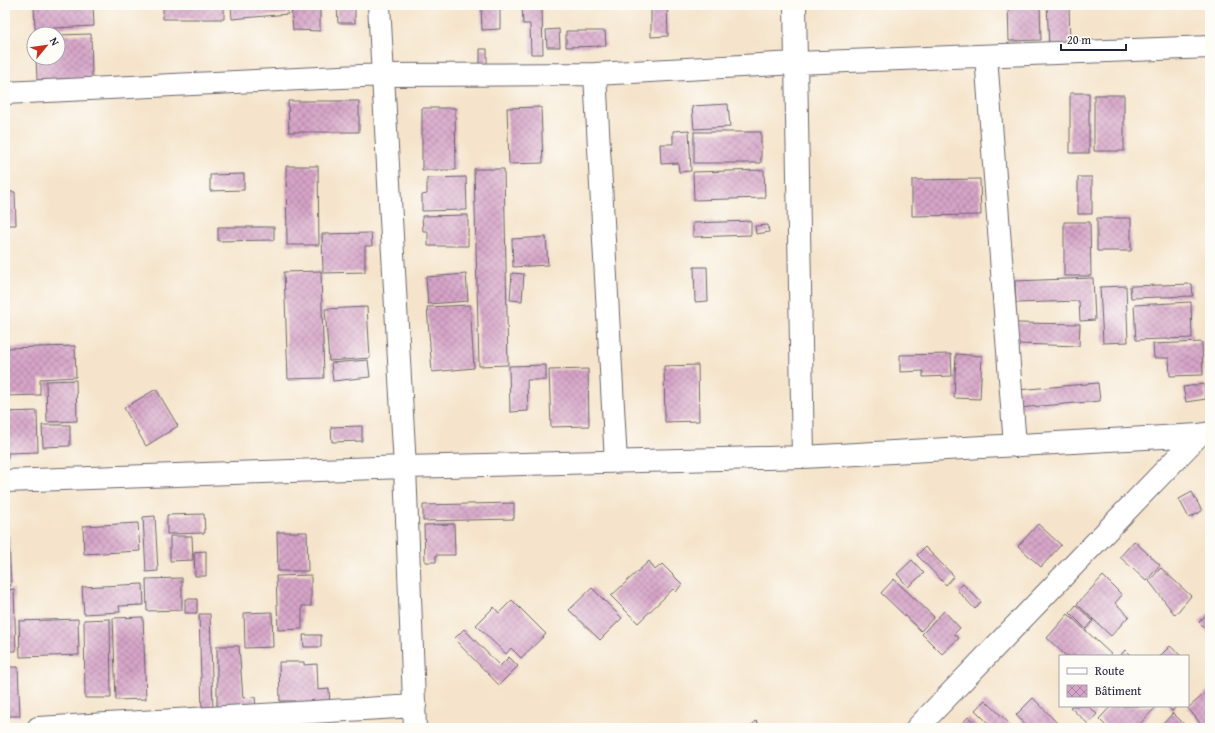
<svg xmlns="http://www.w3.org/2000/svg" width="1215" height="733" viewBox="0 0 1215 733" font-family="'Gentium Book Plus',serif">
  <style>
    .building { fill: url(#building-cross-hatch) }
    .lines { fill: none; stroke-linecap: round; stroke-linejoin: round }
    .minor-casing { stroke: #6c666d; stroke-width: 24 }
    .minor { stroke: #fff; stroke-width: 22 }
  </style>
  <defs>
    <pattern id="building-cross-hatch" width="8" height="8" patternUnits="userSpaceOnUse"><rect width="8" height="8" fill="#d6a4c7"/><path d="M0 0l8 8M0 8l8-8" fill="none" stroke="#ad85a3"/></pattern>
  </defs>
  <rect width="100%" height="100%" fill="#fdfcf7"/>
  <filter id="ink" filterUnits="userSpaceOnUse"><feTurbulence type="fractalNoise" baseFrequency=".025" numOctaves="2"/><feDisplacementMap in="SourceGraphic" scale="8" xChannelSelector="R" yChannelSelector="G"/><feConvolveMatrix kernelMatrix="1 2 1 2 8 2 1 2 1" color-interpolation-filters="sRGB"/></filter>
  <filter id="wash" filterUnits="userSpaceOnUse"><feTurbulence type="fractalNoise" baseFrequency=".012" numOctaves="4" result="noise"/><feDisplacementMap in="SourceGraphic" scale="16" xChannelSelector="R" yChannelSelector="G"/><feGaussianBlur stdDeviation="0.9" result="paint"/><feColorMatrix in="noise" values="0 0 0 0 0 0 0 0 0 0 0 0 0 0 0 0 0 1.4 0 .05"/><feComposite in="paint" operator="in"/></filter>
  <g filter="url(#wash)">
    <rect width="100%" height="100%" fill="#f5e4cb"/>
    <g id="blocks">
      <!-- building -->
      <path class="building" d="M34 5H93L94 26 35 29Z
        M163 5H224V19H163Z
        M231 5H287L288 14 232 19Z
        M291 5H320V31L293 30Z
        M337 5H355V23H338Z
        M481 5H500V29L482 30Z
        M522 5H542L543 54H531L530 24H523Z
        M651 5H667L668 36 651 37Z
        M1008 5H1040L1041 40 1009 41Z
        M1047 5H1069L1070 45 1049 46Z
        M559 29 560 47H547L546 30Z
        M566 31H605L606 46 566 47Z
        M91 34 92 78 37 80 36 58H58V35Z
        M480 49H487V64L480 65Z
        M1070 93H1089V153H1070Z
        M1094 95H1124V151H1094Z
        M288 101H359V132H289Z
        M728 104 730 127 694 129 692 106Z
        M541 107 543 163 509 164 507 108Z
        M422 108H455L456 170H422Z
        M689 130 691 171 679 172 678 163 661 164 660 144H673V131Z
        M694 132H761V163H694Z
        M286 166H318L319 245H287Z
        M474 169H504L508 365 479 366Z
        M764 170 765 198 694 200 693 172Z
        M244 174V190L210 191V175Z
        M466 177 467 210 422 211V195L427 194V178Z
        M1078 177H1092V214H1078Z
        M980 179 981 215 912 216V180Z
        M5 192H15L16 225H5Z
        M468 215V246H428V231H423L422 216Z
        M1097 218H1131V251H1097Z
        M751 221V235L693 237V223Z
        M1064 222H1090L1091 276H1064Z
        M768 225 769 232 756 234 755 226Z
        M218 227H274V240L218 241Z
        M371 233 372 246H365V272L323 273 322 234Z
        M546 237 548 265 513 267 512 239Z
        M694 267H707L708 301 695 302Z
        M321 271 324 378 288 379 284 272Z
        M512 273 524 274 522 301 510 300Z
        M466 274 468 301 428 304 426 277Z
        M1093 278 1095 320 1080 321 1079 301 1016 303 1015 281Z
        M1192 284 1193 296 1131 298 1130 286Z
        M1126 286 1128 342 1103 343 1100 287Z
        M1191 302 1192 338 1136 340 1134 305Z
        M470 305 474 368 432 372 427 307Z
        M367 307 370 358 329 361 325 309Z
        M1017 323 1080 324 1079 346 1017 344Z
        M1202 342 1203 375 1170 376 1169 358H1154L1153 344Z
        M75 346 76 377 40 379V395L5 396V348Z
        M951 354 952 376 923 377V371L900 372V355Z
        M956 354 982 356 980 399 954 398Z
        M368 360 370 377 333 381 331 363Z
        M546 365V380H527L528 411 510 412 509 366Z
        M698 365 699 421 665 422 664 366Z
        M588 369 589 426 551 427 549 370Z
        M76 380 77 421 47 422 46 381Z
        M1098 383 1100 401 1018 408 1017 390Z
        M1204 384 1206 399 1186 402 1183 387Z
        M156 389 178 426 146 446 124 408Z
        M37 411 38 452 8 453V459H5V412Z
        M42 425H70V446L43 447Z
        M362 426V441L332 442 331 427Z
        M1192 492 1202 511 1189 518 1179 499Z
        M514 503V519L423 521V505Z
        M204 514 205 533 167 534V515Z
        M155 516 158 571 146 572 143 517Z
        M138 523 140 551 84 554 83 526Z
        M454 524 455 555H436V562H425L424 525Z
        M1038 524 1061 545 1041 567 1018 546Z
        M277 532H307L308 571H278Z
        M5 536H9L11 586H5Z
        M170 536H192L193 560 170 561Z
        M1134 541 1160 565 1146 581 1120 557Z
        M925 547 954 576 946 585 917 555Z
        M206 551V576H195L194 552Z
        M912 560 924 573 908 587 897 574Z
        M649 561 655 570 662 564 682 584 676 592 673 589 638 623 611 596Z
        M1161 568 1191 596 1175 615 1149 581Z
        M311 575V606H302V629L278 630 276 576Z
        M1103 576 1122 595 1115 603 1129 616 1111 636 1077 604Z
        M182 578V610L147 611 146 579Z
        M894 579 934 617 921 631 881 593Z
        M143 584 144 605 119 606 120 612 84 614 82 587Z
        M963 584 981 602 975 609 957 590Z
        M592 588 622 618 600 640 569 610Z
        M14 589 16 651H5V590Z
        M185 599H197V613H185Z
        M512 600 546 634 521 658 511 648 506 654 476 625 494 607 499 613Z
        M1076 605 1093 621 1086 629 1070 613Z
        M944 611 960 628 954 634 959 638 942 654 922 634Z
        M272 612 273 647 245 648 244 613Z
        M1210 612V634L1199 622Z
        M199 614H210L213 709 202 710Z
        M1068 614 1113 656H1066L1047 638Z
        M143 617 146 699 116 700 113 618Z
        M78 619 79 655 20 657 19 621Z
        M110 619 111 698H85L84 620Z
        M464 629 500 666 509 657 518 666 499 685 454 639Z
        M303 635H321V647H304Z
        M217 646H239L243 698 255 697 256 707 217 708Z
        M1170 646 1181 656H1160Z
        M1125 650 1131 656H1120Z
        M279 662H304V665L317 664 318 690 329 689 330 707 295 704V701H280Z
        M5 667H18L20 716H6Z
        M1210 689V728H1204L1188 708Z
        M1033 698 1062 728H1028L1016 715Z
        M985 700 1014 728H993L975 710Z
        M1071 706H1088L1097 714 1088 724 1070 707Z
        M1111 706H1157L1136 728H1108L1099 719Z
        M1167 706H1177L1172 711Z
        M1173 713 1188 728H1159Z
        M968 717 980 728H958Z
        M756 721 763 728H749Z"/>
    </g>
  </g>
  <g filter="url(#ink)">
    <use href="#blocks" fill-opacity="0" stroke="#6c666d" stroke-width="1"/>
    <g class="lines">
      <defs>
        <path id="minor" d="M379 5 405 467 415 728
          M795 5 803 457
          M986 56 1015 446
          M595 74 616 462
          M5 93 383 75 595 74 796 63 1210 47
          M5 481 405 467 803 457 1199 435 1210 433
          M38 728 415 706
          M917 728 1199 435"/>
      </defs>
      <!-- minor casing -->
      <use href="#minor" class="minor-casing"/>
      <!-- minor -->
      <use href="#minor" class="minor"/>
    </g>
  </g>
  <!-- margin -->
  <rect width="1215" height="733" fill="none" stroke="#fdfcf7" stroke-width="20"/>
  <!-- legend -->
  <rect x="1059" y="655" width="130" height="52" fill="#fdfcf7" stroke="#a5a5ac"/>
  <rect x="1067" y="668" width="20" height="6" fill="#ffffff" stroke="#a5a5ac"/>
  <text x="1095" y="675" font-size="12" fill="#22223b">Route</text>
  <rect x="1067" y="685" width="20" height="12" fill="url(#building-cross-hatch)" stroke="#a5a5ac"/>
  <text x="1095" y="695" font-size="12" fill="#22223b">Bâtiment</text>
  <!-- north arrow -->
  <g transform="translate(46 46) rotate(61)"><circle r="19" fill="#fdfcf7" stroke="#a5a5ac"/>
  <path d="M0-3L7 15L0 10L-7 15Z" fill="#c8321e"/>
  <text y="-6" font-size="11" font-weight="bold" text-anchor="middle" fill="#22223b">N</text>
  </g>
  <!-- scale -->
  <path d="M1061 44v6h65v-6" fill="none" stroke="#22223b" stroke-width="2"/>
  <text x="1067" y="44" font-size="12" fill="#22223b" stroke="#fdfcf7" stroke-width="3" paint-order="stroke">20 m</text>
</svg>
